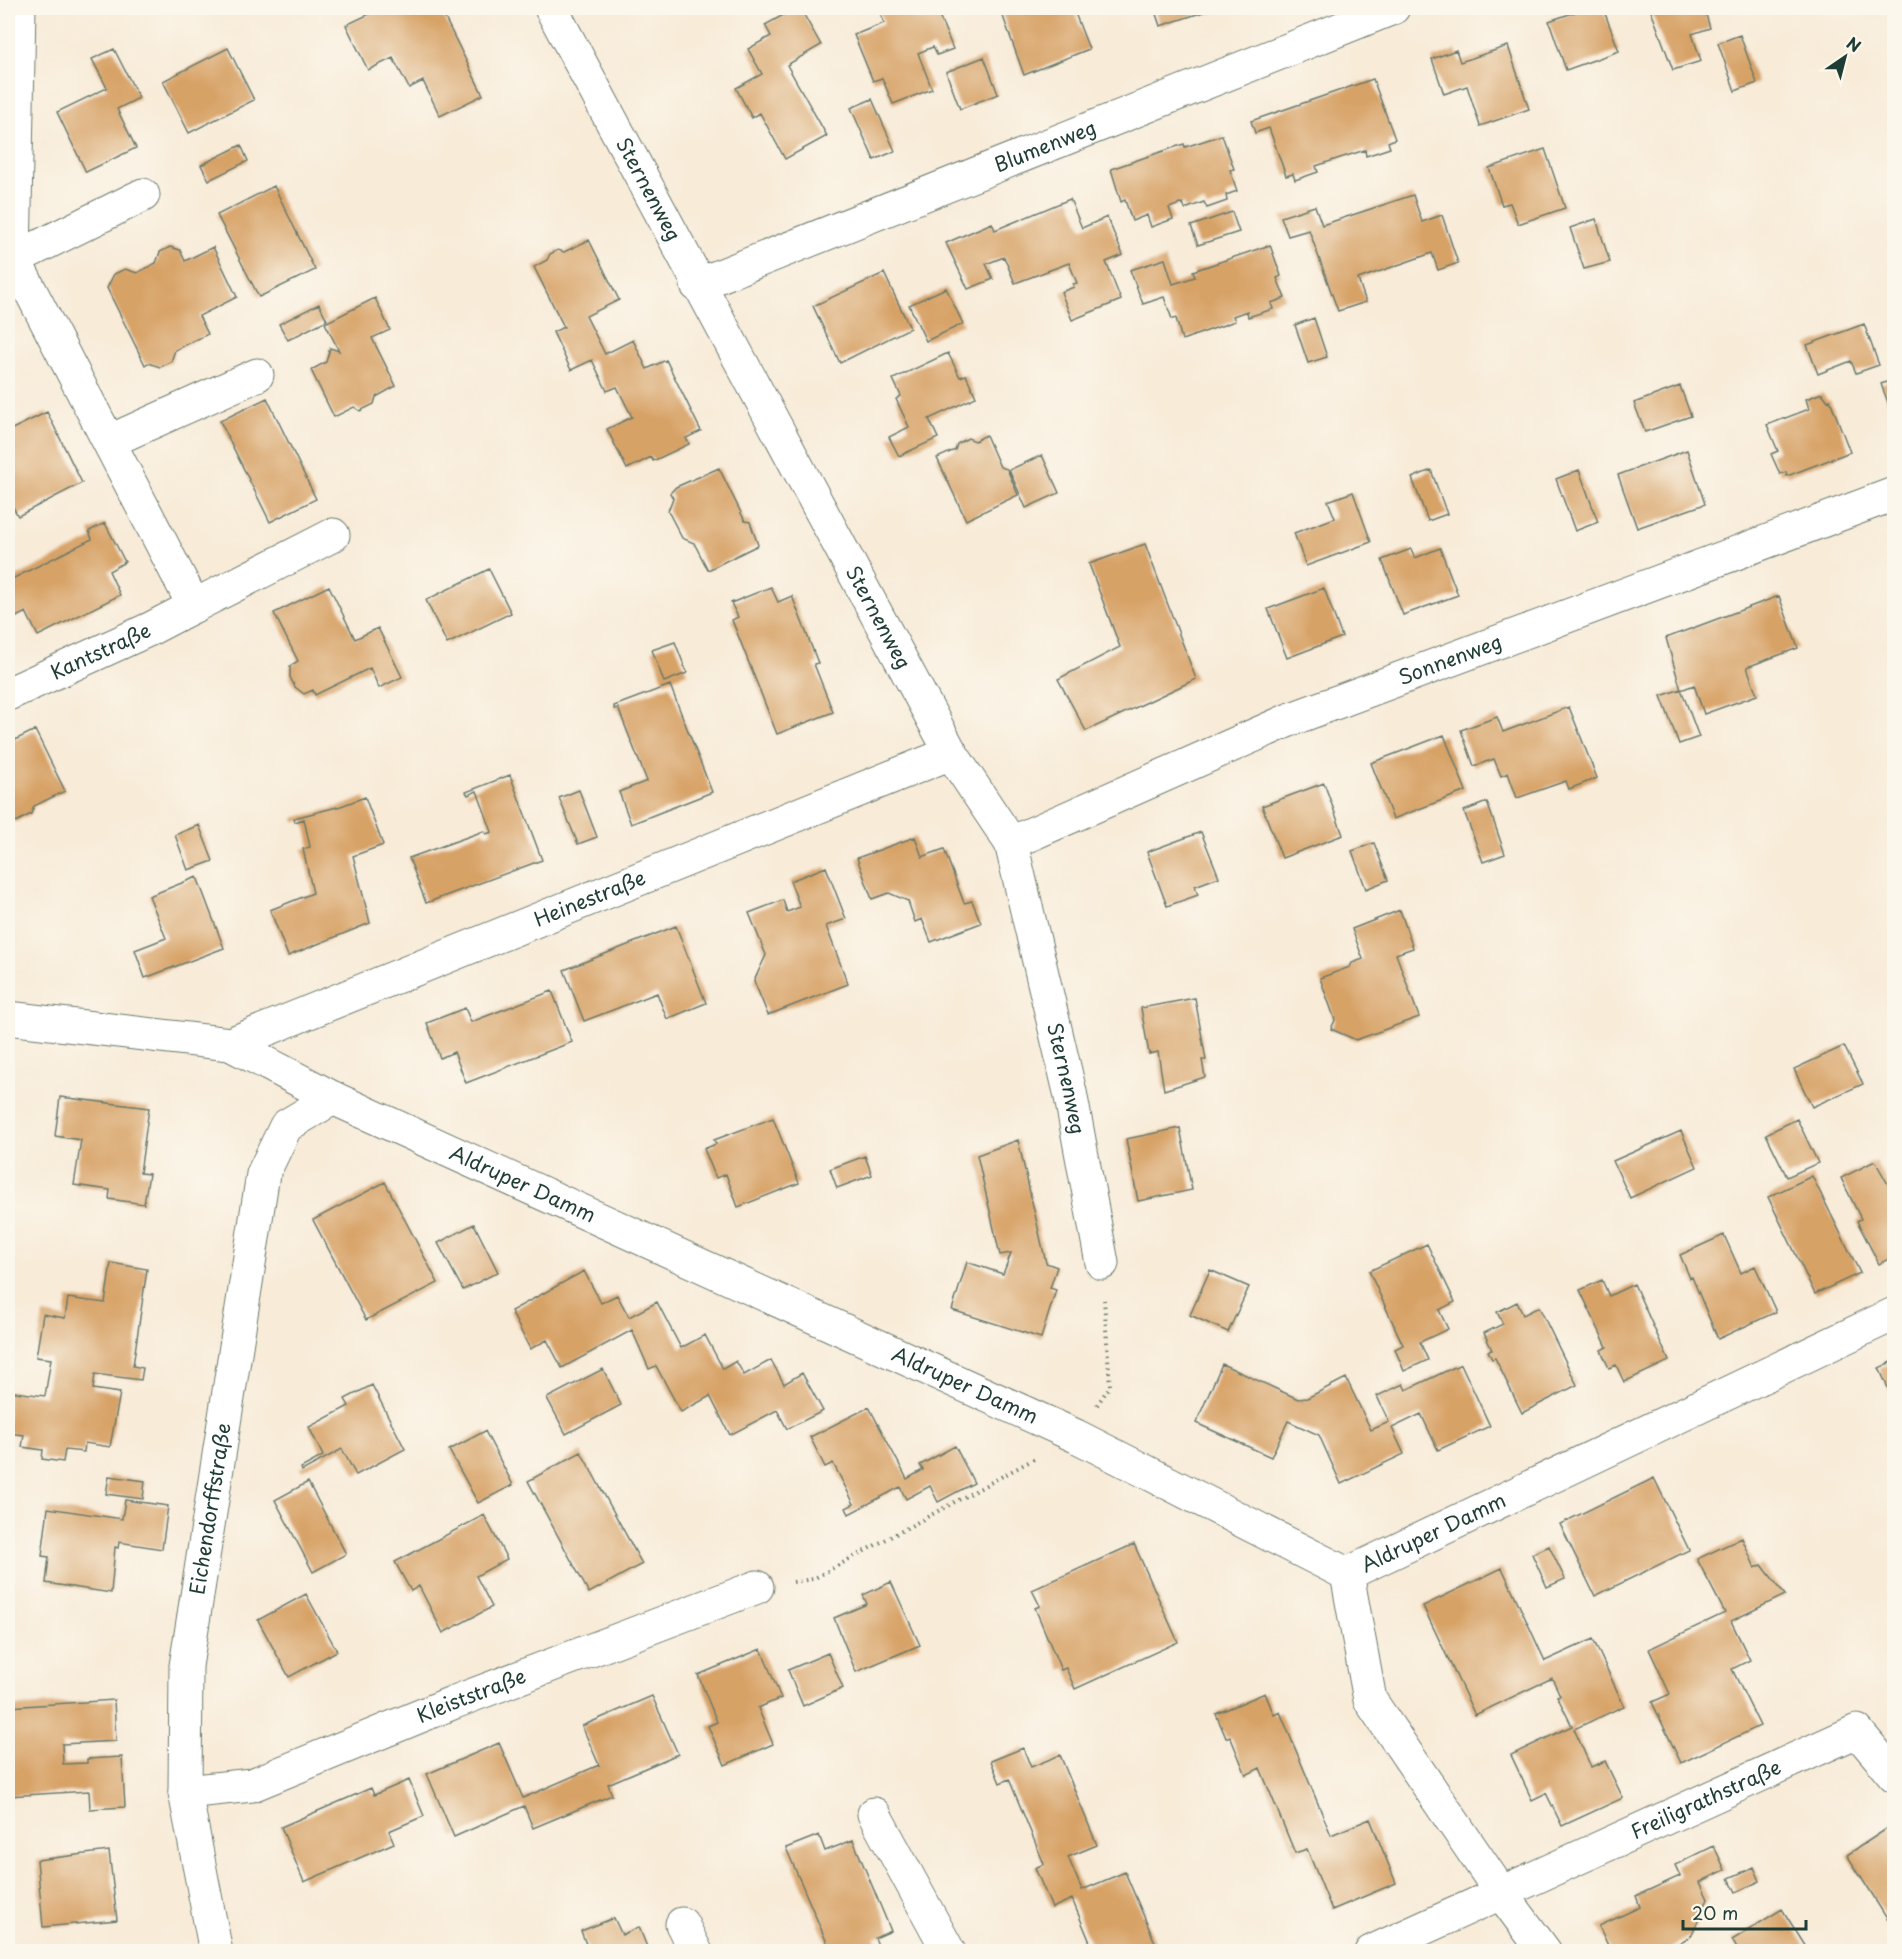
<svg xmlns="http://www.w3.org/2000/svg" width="1902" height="1959" viewBox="0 0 1902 1959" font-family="'Playpen Sans',sans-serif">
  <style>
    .building { fill: #d7a266 }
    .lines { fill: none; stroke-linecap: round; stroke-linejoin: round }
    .minor-casing { stroke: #6b7a6d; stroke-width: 35 }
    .path { stroke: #6b7a6d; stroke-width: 4; stroke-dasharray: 1.5 4.5; stroke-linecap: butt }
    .minor { stroke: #fff; stroke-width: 33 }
    .labels { text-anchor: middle; stroke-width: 4.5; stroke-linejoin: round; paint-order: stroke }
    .street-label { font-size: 20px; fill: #1f3d34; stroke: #fbf7ec }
  </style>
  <rect width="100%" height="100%" fill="#fbf7ec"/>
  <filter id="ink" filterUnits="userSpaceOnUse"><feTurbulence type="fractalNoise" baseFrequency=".0167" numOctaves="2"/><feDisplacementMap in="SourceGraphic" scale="12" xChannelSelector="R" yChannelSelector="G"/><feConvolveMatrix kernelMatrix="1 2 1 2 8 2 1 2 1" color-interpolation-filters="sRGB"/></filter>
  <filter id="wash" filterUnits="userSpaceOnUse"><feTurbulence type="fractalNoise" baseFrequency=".008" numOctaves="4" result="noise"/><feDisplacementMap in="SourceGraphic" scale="24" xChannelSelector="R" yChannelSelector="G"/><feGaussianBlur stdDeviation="1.35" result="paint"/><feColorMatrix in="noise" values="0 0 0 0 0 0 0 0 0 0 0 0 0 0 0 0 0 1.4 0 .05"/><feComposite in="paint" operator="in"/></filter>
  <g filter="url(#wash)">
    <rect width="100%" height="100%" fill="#f8ebd8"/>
    <g id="blocks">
      <!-- building -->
      <path class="building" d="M382 8H440L483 95 440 116 423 81 409 88 393 58 368 70 346 25Z
        M796 8H800L821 45 787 65 827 136 785 159 760 113 752 118 736 88 762 74 748 49 771 36 765 25Z
        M878 8H936L953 49 937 55 933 47 918 53 932 89 893 104 882 78 873 81 854 35 884 23Z
        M1000 8H1031L1033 11 1043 8H1073L1089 49 1024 75Z
        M1154 8H1216L1160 26Z
        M1587 8H1603L1619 51 1566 70 1549 21Z
        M1650 8H1704L1710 28 1692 34 1701 61 1673 70Z
        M1740 35 1757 83 1735 91 1718 43Z
        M1508 46 1529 109 1480 126 1467 86 1444 94 1432 59 1456 50 1460 62Z
        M228 48 254 100 189 133 163 81Z
        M114 49 139 98 117 109 136 148 86 172 57 112 107 88 92 59Z
        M984 57 998 94 960 109 946 72Z
        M1373 79 1395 139 1388 142 1390 148 1366 156 1365 150 1340 158 1316 166 1318 172 1295 180 1293 174 1286 176 1269 128 1255 133 1251 121Z
        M872 99 895 151 874 160 851 108Z
        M1222 135 1234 169 1230 170 1237 191 1226 195 1227 201 1207 208 1204 202 1185 209 1183 203 1169 208 1173 219 1151 227 1147 215 1132 221 1125 200 1121 202 1111 169 1184 144 1185 147Z
        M241 145 248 161 209 180 201 165Z
        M1545 149 1565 208 1518 224 1510 203 1502 205 1489 168Z
        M274 186 315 270 259 297 217 215Z
        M1413 195 1422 222 1442 215 1458 263 1438 270 1432 253 1358 279 1366 302 1338 311 1309 230 1288 236 1281 217 1315 206 1322 225Z
        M1070 199 1082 228 1107 217 1123 255 1106 262 1121 300 1072 320 1061 292 1074 287 1073 284 1077 283 1069 263 1015 283 1004 257 986 264 993 279 968 289 946 243 992 223 995 230Z
        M1232 212 1239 232 1198 245 1191 226Z
        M1596 219 1610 262 1584 269 1570 228Z
        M589 240 619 300 586 316 605 354 633 340 647 369 666 360 701 431 686 438 689 444 653 461 651 457 627 469 607 429 632 417 617 387 607 391 592 360 571 370 553 332 564 327 534 267 547 260 550 254 558 250 564 252Z
        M1270 245 1281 276 1277 278 1285 298 1271 303 1273 309 1248 317 1247 311 1233 316 1235 321 1182 340 1176 318 1172 319 1164 297 1143 304 1130 270 1165 259 1173 284 1195 277 1193 271Z
        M170 247 180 250 185 261 213 247 237 297 199 316 208 334 175 350 171 362 160 367 148 363 145 365 107 288 114 274 125 269 137 273 156 263 160 252Z
        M884 273 910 328 840 363 813 306Z
        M946 288 963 324 926 341 909 305Z
        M375 298 390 330 372 338 396 386 376 397 374 404 360 411 354 407 334 417 311 370 326 362 330 348 339 351 325 323Z
        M319 304 327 320 288 340 279 324Z
        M1314 318 1327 357 1308 363 1295 325Z
        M1864 324 1879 365 1856 373 1851 361 1818 374 1807 345Z
        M948 353 960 377 966 375 976 397 929 419 938 438 899 456 889 437 909 427 896 399 901 396 893 379Z
        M1894 379V418L1881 384Z
        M1680 386 1691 416 1645 432 1634 403Z
        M1822 393 1828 401 1830 400 1850 452 1787 476 1786 472 1780 474 1771 454 1778 451 1767 425 1809 409 1806 399Z
        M267 398 316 499 270 522 220 421Z
        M47 412 82 483 18 516 8 498V431Z
        M986 435 1000 467 1007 469 1018 495 966 520 937 458 955 450 957 444 968 438 975 441Z
        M1687 450 1705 504 1637 528 1618 475Z
        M1042 455 1059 493 1026 508 1009 470Z
        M719 468 745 521 750 522 758 545 708 570 694 543 682 538 668 511 673 498 670 493 676 487Z
        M1431 470 1447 514 1428 521 1412 478Z
        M1579 470 1598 522 1575 531 1556 479Z
        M1353 492 1371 542 1306 566 1294 533 1335 518 1328 501Z
        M105 523 125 562 109 571 120 595 38 636 26 612 10 620 8 575 10 580 92 539 89 531Z
        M1145 544 1196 679 1086 731 1058 679 1120 647 1089 564Z
        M1440 548 1458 595 1403 615 1382 560 1411 549 1415 558Z
        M489 569 511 613 447 644 426 600Z
        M329 586 355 639 378 628 402 677 379 688 370 668 315 695 313 690 304 694 295 687 290 677V666L298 661 274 613Z
        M771 587 778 602 792 596 818 663 814 664 833 712 777 734 732 620 738 617 731 603Z
        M1324 588 1342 637 1287 658 1268 609Z
        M1779 596 1798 648 1747 667 1757 695 1704 714 1694 685 1681 690 1666 638Z
        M675 642 687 673 664 682 652 650Z
        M670 685 712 792 631 824 619 792 647 781 618 708 614 709V706Z
        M1681 689 1699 737 1679 744 1661 696Z
        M1569 707 1597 778 1569 789 1566 781 1517 798 1508 773 1501 776 1494 759 1474 766 1461 730 1497 717 1503 732Z
        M35 730 65 791 34 806 31 814 16 822 8 819V738L13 735 15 740Z
        M1444 735 1466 791 1393 819 1371 763Z
        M510 775 542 860 426 903 409 858 484 831 486 834 492 832 477 791 468 795 466 792Z
        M1324 783 1343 835 1282 858 1262 806Z
        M579 790 597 837 578 844 559 798Z
        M365 797 383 845 353 856 370 923 288 956 270 910 313 893 303 849 310 847 304 819 295 822 294 818 341 806Z
        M1487 802 1505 854 1483 862 1464 811Z
        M199 825 213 861 188 870 175 835Z
        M1201 832 1219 877 1195 886 1198 895 1167 906 1147 852Z
        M915 837 922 857 944 849 964 903 972 901 981 923 931 942 922 919 915 922 908 901 889 893 872 899 857 858Z
        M1374 843 1388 880 1366 889 1352 851Z
        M826 867 846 919 826 926 848 984 768 1015 754 981 766 955 749 913 783 900 787 912 800 907 790 881Z
        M197 877 224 948 145 978 135 950 166 938 149 896Z
        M1400 910 1413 948 1396 954 1419 1017 1356 1040 1331 1029 1335 1020 1320 978 1350 967 1352 963 1363 959 1352 929Z
        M676 926 706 1003 667 1019 657 993 584 1021 564 970Z
        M552 991 572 1042 466 1083 454 1052 440 1058 427 1023 465 1008 471 1022Z
        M1195 998 1206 1060H1202L1205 1077 1164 1090 1158 1052 1149 1054 1141 1008Z
        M1844 1046 1863 1084 1812 1107 1794 1069Z
        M60 1097 149 1108 140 1173 149 1174 144 1204 109 1199 110 1190 74 1185 81 1140 55 1136Z
        M773 1118 799 1183 738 1207 726 1174 716 1178 704 1149 716 1144 714 1140Z
        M1797 1119 1818 1163 1787 1177 1766 1134Z
        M1180 1128 1192 1190 1138 1201 1126 1139Z
        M1681 1131 1697 1167 1630 1198 1613 1161Z
        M1018 1140 1046 1263 1057 1267 1050 1288 1056 1290 1041 1338 952 1310 967 1262 1003 1274 1011 1253 1000 1255 977 1155Z
        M865 1156 872 1175 837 1188 830 1169Z
        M1875 1161 1894 1195V1256L1879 1264 1857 1221 1861 1219 1841 1178Z
        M1812 1176 1860 1273 1815 1294 1768 1197Z
        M385 1182 438 1283 366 1320 313 1220Z
        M474 1224 498 1272 463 1290 438 1243Z
        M1724 1235 1741 1273 1755 1266 1776 1312 1718 1339 1692 1277 1690 1278 1680 1255Z
        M1427 1244 1455 1302 1439 1310 1448 1329 1420 1342 1428 1360 1404 1371 1395 1349 1403 1345 1369 1271Z
        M111 1263 147 1269 133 1366 143 1368 141 1380 95 1374 93 1389 120 1393 110 1447 85 1443 84 1452 65 1450 63 1462 42 1459 43 1450 22 1447 24 1435 8 1433V1391L45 1396 51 1359 36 1357 43 1314 65 1318 68 1298 105 1303Z
        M1210 1270 1249 1287 1228 1332 1190 1315Z
        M584 1271 601 1303 617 1295 629 1317 657 1302 681 1348 705 1335 723 1369 736 1361 744 1375 771 1360 784 1384 802 1373 823 1411 787 1429 777 1410 730 1435 710 1396 681 1412 656 1366 649 1369 632 1330 562 1368 547 1340 530 1349 511 1311Z
        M1602 1280 1609 1296 1634 1284 1669 1361 1624 1382 1616 1365 1609 1368 1601 1350 1607 1347 1580 1290Z
        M1517 1302 1523 1315 1539 1307 1577 1385 1522 1413 1495 1358 1492 1359 1488 1351 1492 1350 1484 1333 1503 1324 1497 1312Z
        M1894 1361V1401L1879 1368Z
        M1222 1364 1298 1399 1307 1398 1346 1378 1371 1430 1389 1422 1377 1396 1403 1384 1406 1390 1461 1364 1490 1426 1438 1450 1421 1414 1392 1428 1404 1454 1341 1484 1319 1435 1288 1421 1271 1457 1196 1423Z
        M603 1369 621 1405 566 1434 547 1398Z
        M372 1385 405 1449 356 1475 342 1449 302 1471 301 1468 323 1456 309 1427 349 1406 345 1399Z
        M869 1407 907 1479 923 1470 920 1465 955 1446 974 1483 938 1502 930 1486 906 1499 900 1487 849 1514 846 1508 854 1504 833 1463 825 1467 810 1437Z
        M485 1431 513 1485 478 1503 449 1450Z
        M581 1452 642 1564 589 1593 528 1481Z
        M109 1476 145 1481 143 1499 106 1494Z
        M1654 1478 1689 1550 1595 1596 1560 1524Z
        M308 1482 346 1554 313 1572 275 1500Z
        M125 1500 168 1506 162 1549 119 1542 118 1548 115 1547 111 1593 46 1583 49 1557 42 1556 48 1508 122 1519Z
        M484 1515 507 1559 476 1576 492 1607 443 1633 419 1586 411 1591 395 1562Z
        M1742 1538 1755 1568 1762 1565 1785 1595 1731 1621 1750 1660 1732 1669 1760 1726 1681 1763 1652 1702 1670 1694 1649 1649 1725 1613 1697 1559Z
        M1134 1544 1178 1642 1075 1689 1066 1668 1061 1670 1035 1608 1040 1606 1032 1590Z
        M1549 1546 1565 1579 1547 1587 1532 1554Z
        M1502 1568 1545 1661 1593 1639 1624 1706 1574 1729 1591 1767 1605 1761 1623 1798 1562 1826 1546 1793 1532 1800 1511 1755 1572 1726 1557 1696 1560 1695 1552 1678 1475 1715 1423 1606Z
        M891 1582 920 1645 856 1672 834 1618 867 1604 863 1595Z
        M306 1594 337 1651 289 1677 258 1620Z
        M761 1649 781 1698 758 1708 773 1744 725 1765 708 1726 717 1722 698 1675Z
        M828 1653 843 1688 803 1706 788 1670Z
        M1265 1693 1274 1715 1280 1712 1331 1835 1370 1819 1396 1883 1332 1910 1307 1849 1295 1853 1260 1768 1246 1775 1230 1736 1226 1738 1216 1714Z
        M652 1696 678 1754 608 1784 612 1795 533 1828 524 1806 454 1837 427 1774 499 1743 523 1798 599 1765 582 1726Z
        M114 1700 116 1741 62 1744 63 1764 87 1763V1759L122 1757 125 1807 90 1809 89 1791 8 1796V1707Z
        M1023 1748 1031 1767 1060 1755 1097 1845 1068 1857 1082 1890 1125 1872 1159 1952H1094L1072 1899 1052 1908 1035 1868 1044 1864 1009 1779 1000 1783 991 1761Z
        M409 1780 424 1816 389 1831 394 1843 304 1882 281 1827 371 1788 374 1795Z
        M1894 1824V1930L1847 1855Z
        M819 1835 825 1851 853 1840 891 1931 875 1938 881 1952H831L786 1848Z
        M1714 1846 1725 1870 1700 1882 1708 1899 1691 1936 1664 1952H1611L1599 1926 1640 1907 1636 1896 1680 1876 1675 1865Z
        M109 1851 117 1920 43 1927 37 1860Z
        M1754 1867 1760 1881 1736 1892 1729 1878Z
        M1782 1909 1809 1952H1739L1732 1940Z
        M614 1918 622 1935 639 1927 649 1952H589L581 1931Z"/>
    </g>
  </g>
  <g filter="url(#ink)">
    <use href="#blocks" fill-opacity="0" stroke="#6b7a6d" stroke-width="1.5"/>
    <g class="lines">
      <defs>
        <g id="minor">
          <path id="s1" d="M551 8 951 753 1011 843 1070 1092 1102 1263"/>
          <path d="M14 259 143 195"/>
          <path id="s2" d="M697 285 1393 8"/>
          <path d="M110 441 257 375"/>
          <path d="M194 606 333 535"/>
          <path id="s3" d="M8 694 150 629 194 606 14 259 19 8"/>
          <path id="s4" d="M1011 843 1289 720 1894 494"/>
          <path id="s5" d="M8 1018 230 1044 333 1098 1076 1436 1347 1574 1894 1314"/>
          <path id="s6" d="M230 1044 951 753"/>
          <path d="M1347 1574 1370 1700 1502 1894 1545 1952"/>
          <path id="s7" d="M185 1792 252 1785 452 1703 757 1587"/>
          <path d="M874 1814 949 1952"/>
          <path d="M682 1924 696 1952"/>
          <path id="s8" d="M216 1952 185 1792 186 1666 263 1174 286 1126 333 1098"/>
          <path id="s9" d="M1371 1952 1857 1731 1894 1775"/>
        </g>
      </defs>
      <!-- minor casing -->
      <use href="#minor" class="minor-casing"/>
      <!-- path -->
      <path class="path" d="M1097 1405 1110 1386 1104 1300
        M793 1582 813 1579 1034 1459"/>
      <!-- minor -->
      <use href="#minor" class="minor"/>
    </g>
  </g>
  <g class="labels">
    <!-- street labels -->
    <g class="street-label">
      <text dy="7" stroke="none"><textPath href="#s2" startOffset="375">Blumenweg</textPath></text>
      <text dy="7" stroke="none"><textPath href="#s1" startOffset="206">Sternenweg</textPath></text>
      <text dy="7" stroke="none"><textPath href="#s1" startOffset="692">Sternenweg</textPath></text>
      <text dy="7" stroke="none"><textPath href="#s3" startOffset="102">Kantstraße</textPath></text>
      <text dy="7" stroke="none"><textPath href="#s4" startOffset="476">Sonnenweg</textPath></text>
      <text dy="7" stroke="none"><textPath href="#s6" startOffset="388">Heinestraße</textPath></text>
      <text dy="7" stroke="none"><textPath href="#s1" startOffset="1196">Sternenweg</textPath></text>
      <text dy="7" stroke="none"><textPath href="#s5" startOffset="548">Aldruper Damm</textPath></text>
      <text dy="7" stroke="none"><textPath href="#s5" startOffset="1034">Aldruper Damm</textPath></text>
      <text dy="7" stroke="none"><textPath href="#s8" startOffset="448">Eichendorffstraße</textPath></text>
      <text dy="7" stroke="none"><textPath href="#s5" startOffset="1556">Aldruper Damm</textPath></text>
      <text dy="7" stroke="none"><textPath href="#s7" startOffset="304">Kleiststraße</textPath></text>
      <text dy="7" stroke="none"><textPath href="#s9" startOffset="368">Freiligrathstraße</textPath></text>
    </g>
  </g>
  <!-- margin -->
  <rect width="1902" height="1959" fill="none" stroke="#fbf7ec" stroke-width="30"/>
  <!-- north arrow -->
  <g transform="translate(1845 57) rotate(35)" stroke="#fbf7ec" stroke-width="4.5" paint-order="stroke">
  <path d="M0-4.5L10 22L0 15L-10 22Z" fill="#1f3d34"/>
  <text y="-9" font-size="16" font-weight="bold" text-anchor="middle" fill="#1f3d34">N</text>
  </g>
  <!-- scale -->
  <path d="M1683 1920v9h123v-9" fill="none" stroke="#1f3d34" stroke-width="3"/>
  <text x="1692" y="1920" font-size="18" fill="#1f3d34" stroke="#fbf7ec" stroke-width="4.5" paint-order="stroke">20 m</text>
</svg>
